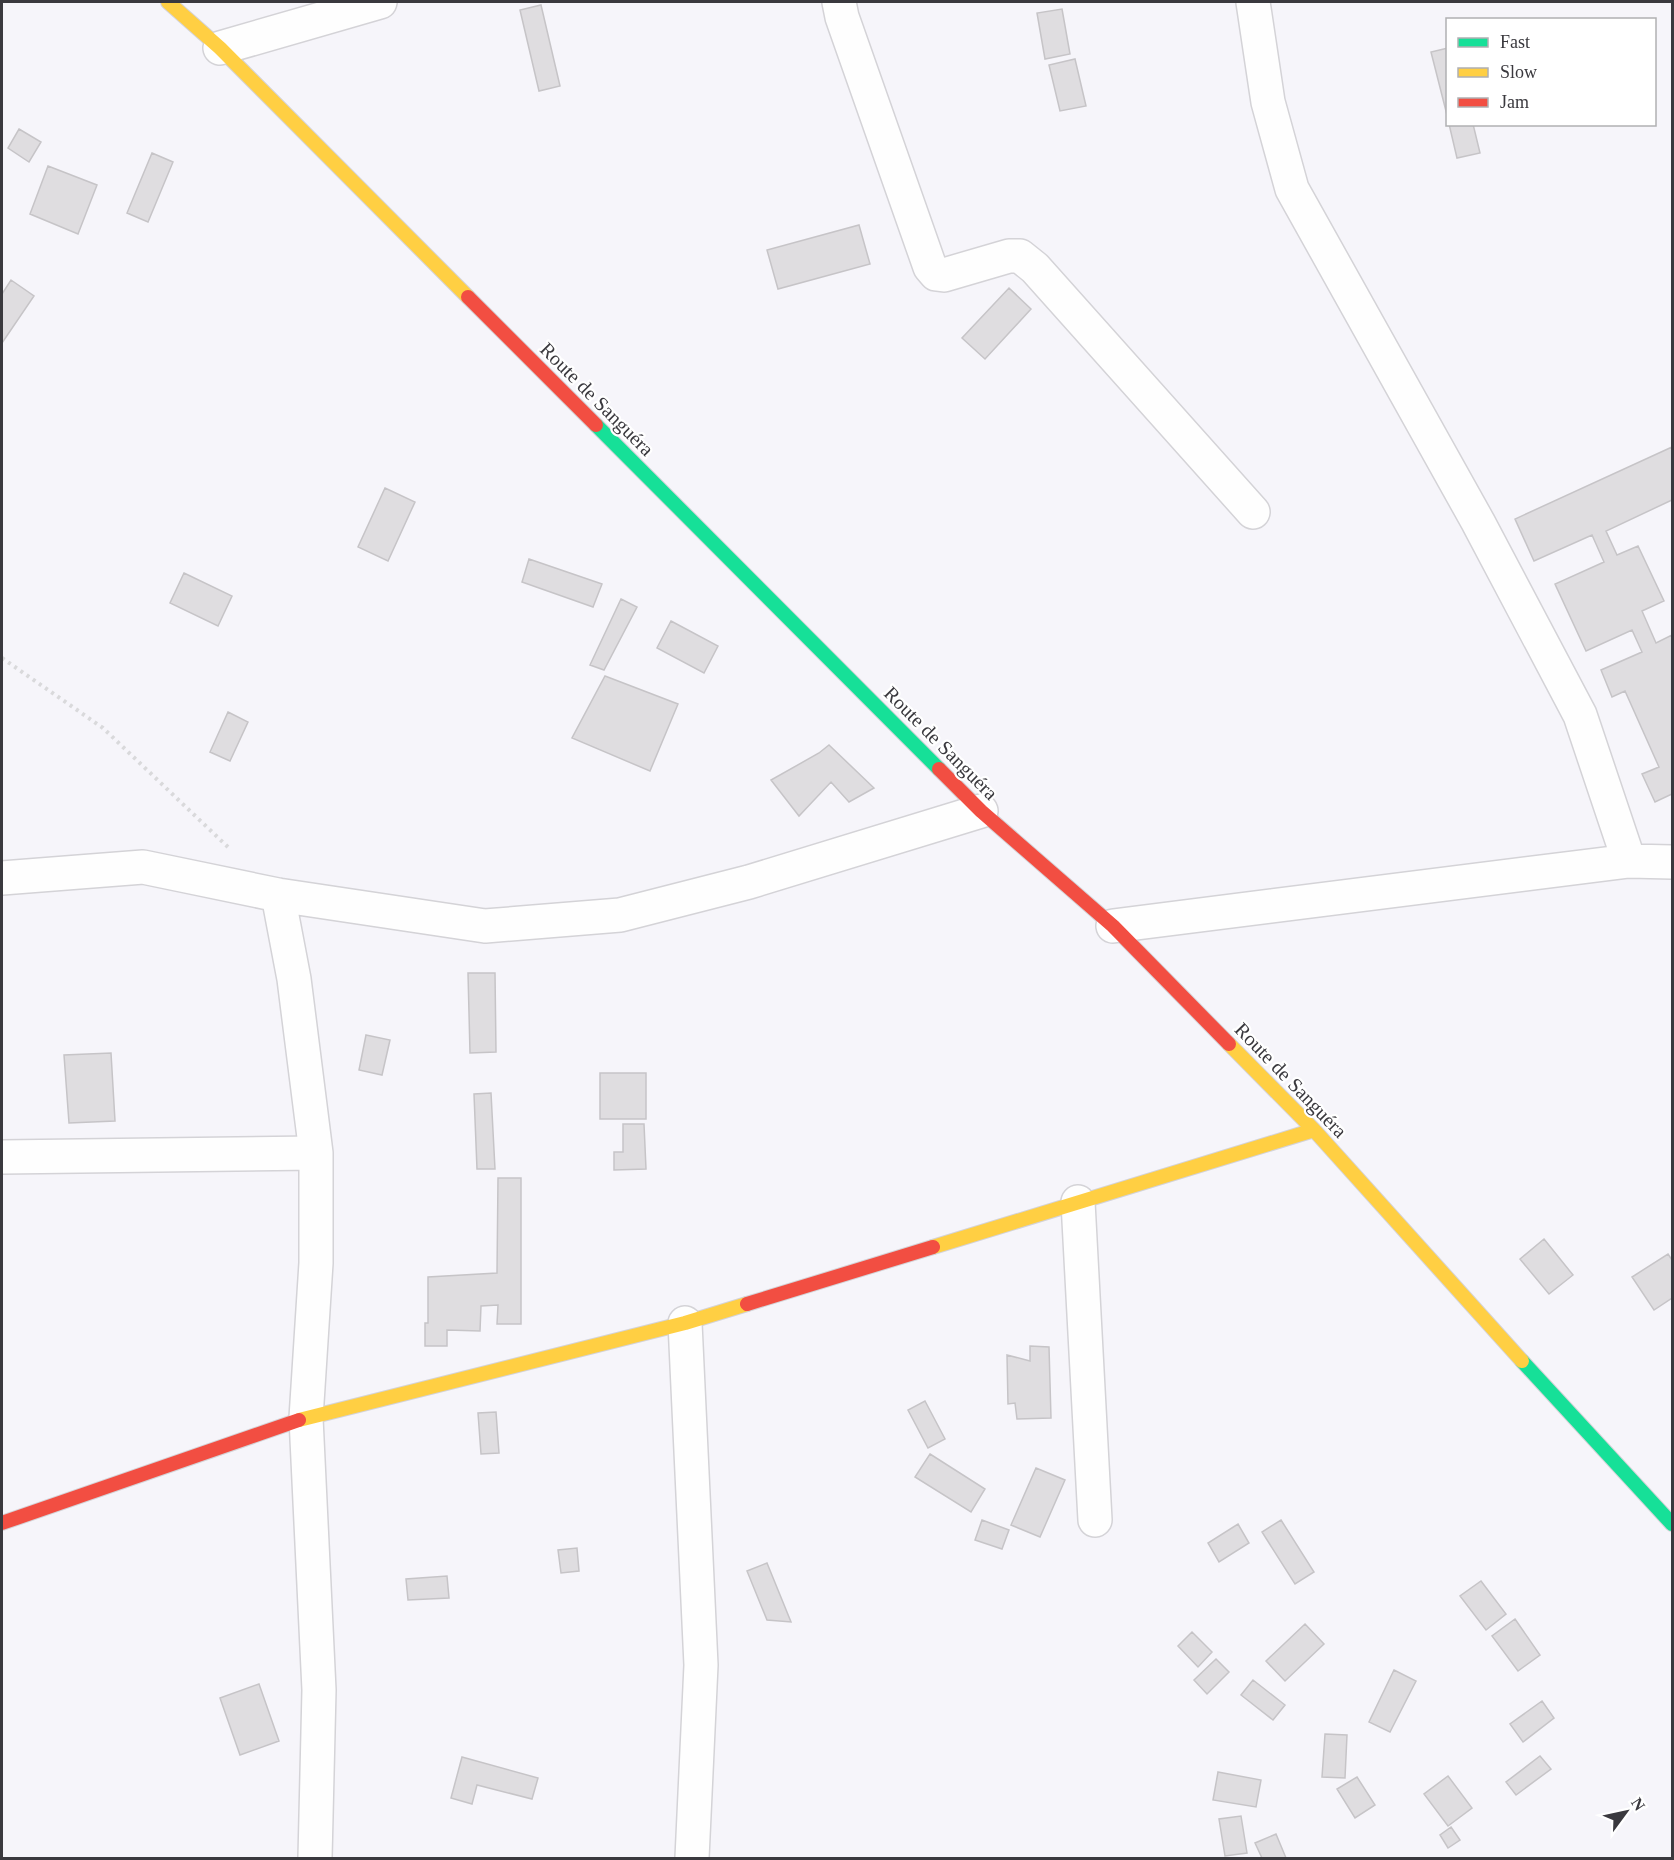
<svg xmlns="http://www.w3.org/2000/svg" width="1674" height="1860" viewBox="0 0 1674 1860" font-family="'Times New Roman',serif">
  <style>
    .building { fill: #dfdde0; stroke: #c6c4c7; stroke-width: 1.5 }
    .lines { fill: none; stroke-linecap: round; stroke-linejoin: round }
    .street-casing { stroke: #d4d3d7; stroke-width: 36 }
    .fast-casing { stroke: #d4d3d7; stroke-width: 16 }
    .slow-casing { stroke: #d4d3d7; stroke-width: 16 }
    .jam-casing { stroke: #d4d3d7; stroke-width: 16 }
    .path { stroke: #d9d9db; stroke-width: 4; stroke-dasharray: 3 4.5; stroke-linecap: butt }
    .street { stroke: #fefefe; stroke-width: 33 }
    .fast { stroke: #16e098; stroke-width: 14 }
    .slow { stroke: #ffcf43; stroke-width: 14 }
    .jam { stroke: #f24e42; stroke-width: 14 }
    .labels { text-anchor: middle; stroke-width: 4.5; stroke-linejoin: round; paint-order: stroke }
    .street-label { font-size: 20px; fill: #3a393e; stroke: #fff }
  </style>
  <rect width="100%" height="100%" fill="#f6f5fa"/>
  <!-- building -->
  <path class="building" d="M541 5 560 86 539 91 520 10Z
    M1062 9 1070 54 1045 59 1037 13Z
    M1448 48V119L1431 52Z
    M1075 59 1086 106 1060 111 1049 65Z
    M1449 124H1473L1480 153 1457 158Z
    M19 129 41 142 29 162 8 148Z
    M152 153 173 162 148 222 127 213Z
    M48 166 97 185 78 234 30 214Z
    M859 225 870 264 778 289 767 250Z
    M11 280 34 296 2 343V294Z
    M1009 288 1031 309 985 359 962 338Z
    M1672 447V500L1606 531 1617 555 1638 546 1664 601 1642 611 1656 643 1672 635V794L1655 802 1642 774 1659 767 1625 691 1612 697 1601 670 1642 652 1632 630 1586 651 1555 584 1604 562 1592 535 1534 561 1515 519Z
    M385 488 415 502 388 561 358 547Z
    M529 559 602 584 593 607 522 582Z
    M184 573 232 596 218 626 170 603Z
    M621 599 637 607 604 670 590 665Z
    M671 621 718 646 704 673 657 648Z
    M605 676 678 704 650 771 572 738Z
    M228 712 248 722 230 761 210 752Z
    M829 745 874 788 849 802 831 782 799 816 771 780 819 753Z
    M468 973H495L496 1052 470 1053Z
    M366 1035 390 1040 382 1075 359 1070Z
    M111 1053 115 1121 69 1123 64 1055Z
    M600 1073H646V1119H600Z
    M491 1093 495 1169H477L474 1094Z
    M623 1124H644L646 1169 614 1170V1152H623Z
    M498 1178H521V1324H497L498 1305 481 1306 480 1331 447 1330V1346H425V1323H428V1277L497 1273Z
    M1544 1239 1573 1275 1549 1294 1520 1259Z
    M1668 1254 1672 1260V1298L1654 1310 1632 1277Z
    M1030 1346 1049 1347 1051 1418 1017 1419 1015 1403 1008 1404 1007 1355 1030 1361Z
    M925 1401 945 1439 928 1448 908 1410Z
    M496 1412 499 1453 481 1454 478 1413Z
    M930 1454 985 1489 971 1512 915 1477Z
    M1036 1468 1065 1480 1040 1537 1011 1525Z
    M982 1520 1009 1530 1002 1549 975 1540Z
    M1281 1520 1314 1572 1295 1584 1262 1532Z
    M1238 1524 1249 1543 1219 1562 1208 1543Z
    M577 1548 579 1571 561 1573 558 1550Z
    M767 1563 791 1622 767 1620 747 1571Z
    M447 1576 449 1598 408 1600 406 1579Z
    M1481 1581 1506 1614 1486 1630 1460 1596Z
    M1515 1619 1540 1655 1518 1671 1492 1636Z
    M1305 1624 1324 1644 1285 1681 1266 1661Z
    M1192 1632 1212 1652 1198 1667 1178 1646Z
    M1216 1659 1229 1672 1207 1694 1194 1680Z
    M1394 1670 1416 1681 1390 1732 1369 1722Z
    M1253 1680 1285 1705 1273 1720 1241 1695Z
    M259 1684 279 1741 240 1755 220 1698Z
    M1542 1701 1554 1718 1523 1742 1510 1724Z
    M1325 1734 1347 1735 1345 1778 1322 1777Z
    M1540 1756 1551 1769 1516 1795 1506 1782Z
    M462 1757 538 1778 532 1799 477 1785 472 1804 451 1798Z
    M1218 1772 1261 1780 1256 1807 1213 1800Z
    M1448 1776 1472 1808 1448 1826 1424 1794Z
    M1357 1777 1375 1805 1355 1818 1337 1789Z
    M1241 1816 1247 1853 1225 1856 1219 1819Z
    M1451 1827 1460 1840 1448 1848 1440 1835Z
    M1276 1834 1286 1858H1262L1255 1843Z"/>
  <g class="lines">
    <defs>
      <path id="street" d="M839 2 842 17 930 267 936 274 944 275 1009 256H1020L1035 268 1253 512
        M1253 2 1268 102 1292 189 1478 522 1580 715 1629 861
        M220 48 380 2
        M2 878 143 867 278 895 485 926 620 915 749 882 981 811
        M278 895 294 979 316 1153V1263L306 1418 319 1690 315 1858
        M1113 926 1629 861 1672 862
        M2 1157 316 1153
        M1078 1202 1095 1520
        M685 1323 701 1665 692 1858"/>
      <path id="fast" d="M596 425 939 769
        M1522 1361 1672 1524"/>
      <path id="slow" d="M168 2 220 48 468 297
        M1229 1044 1314 1130 1522 1361
        M933 1247 1314 1130
        M299 1420 685 1323 747 1304"/>
      <path id="jam" d="M468 297 596 425
        M939 769 981 811 1113 926 1229 1044
        M747 1304 933 1247
        M2 1523 299 1420"/>
    </defs>
    <!-- street casing -->
    <use href="#street" class="street-casing"/>
    <!-- fast casing -->
    <use href="#fast" class="fast-casing"/>
    <!-- slow casing -->
    <use href="#slow" class="slow-casing"/>
    <!-- jam casing -->
    <use href="#jam" class="jam-casing"/>
    <!-- path -->
    <path class="path" d="M2 658 103 728 230 849"/>
    <!-- street -->
    <use href="#street" class="street"/>
    <!-- fast -->
    <use href="#fast" class="fast"/>
    <!-- slow -->
    <use href="#slow" class="slow"/>
    <!-- jam -->
    <use href="#jam" class="jam"/>
  </g>
  <g class="labels">
    <!-- street labels -->
    <g class="street-label">
      <text transform="translate(597 399) rotate(45)" y="7">Route de Sanguéra</text>
      <text transform="translate(941 743) rotate(45)" y="7">Route de Sanguéra</text>
      <text transform="translate(1291 1080) rotate(46)" y="7">Route de Sanguéra</text>
    </g>
  </g>
  <!-- border -->
  <rect width="1674" height="1860" fill="none" stroke="#3a393e" stroke-width="6"/>
  <!-- legend -->
  <rect x="1446" y="18" width="210" height="108" fill="#ffffff" stroke="#b0b0b2" stroke-width="1.5"/>
  <rect x="1458" y="38" width="30" height="9" fill="#16e098" stroke="#b0b0b2" stroke-width="1.5"/>
  <text x="1500" y="48" font-size="18" fill="#3a393e">Fast</text>
  <rect x="1458" y="68" width="30" height="9" fill="#ffcf43" stroke="#b0b0b2" stroke-width="1.5"/>
  <text x="1500" y="78" font-size="18" fill="#3a393e">Slow</text>
  <rect x="1458" y="98" width="30" height="9" fill="#f24e42" stroke="#b0b0b2" stroke-width="1.5"/>
  <text x="1500" y="108" font-size="18" fill="#3a393e">Jam</text>
  <!-- north arrow -->
  <g transform="translate(1626 1812) rotate(57)" stroke="#ffffff" stroke-width="4.5" paint-order="stroke">
  <path d="M0-4.5L10 22L0 15L-10 22Z" fill="#3a393e"/>
  <text y="-9" font-size="16" font-weight="bold" text-anchor="middle" fill="#3a393e">N</text>
  </g>
</svg>
